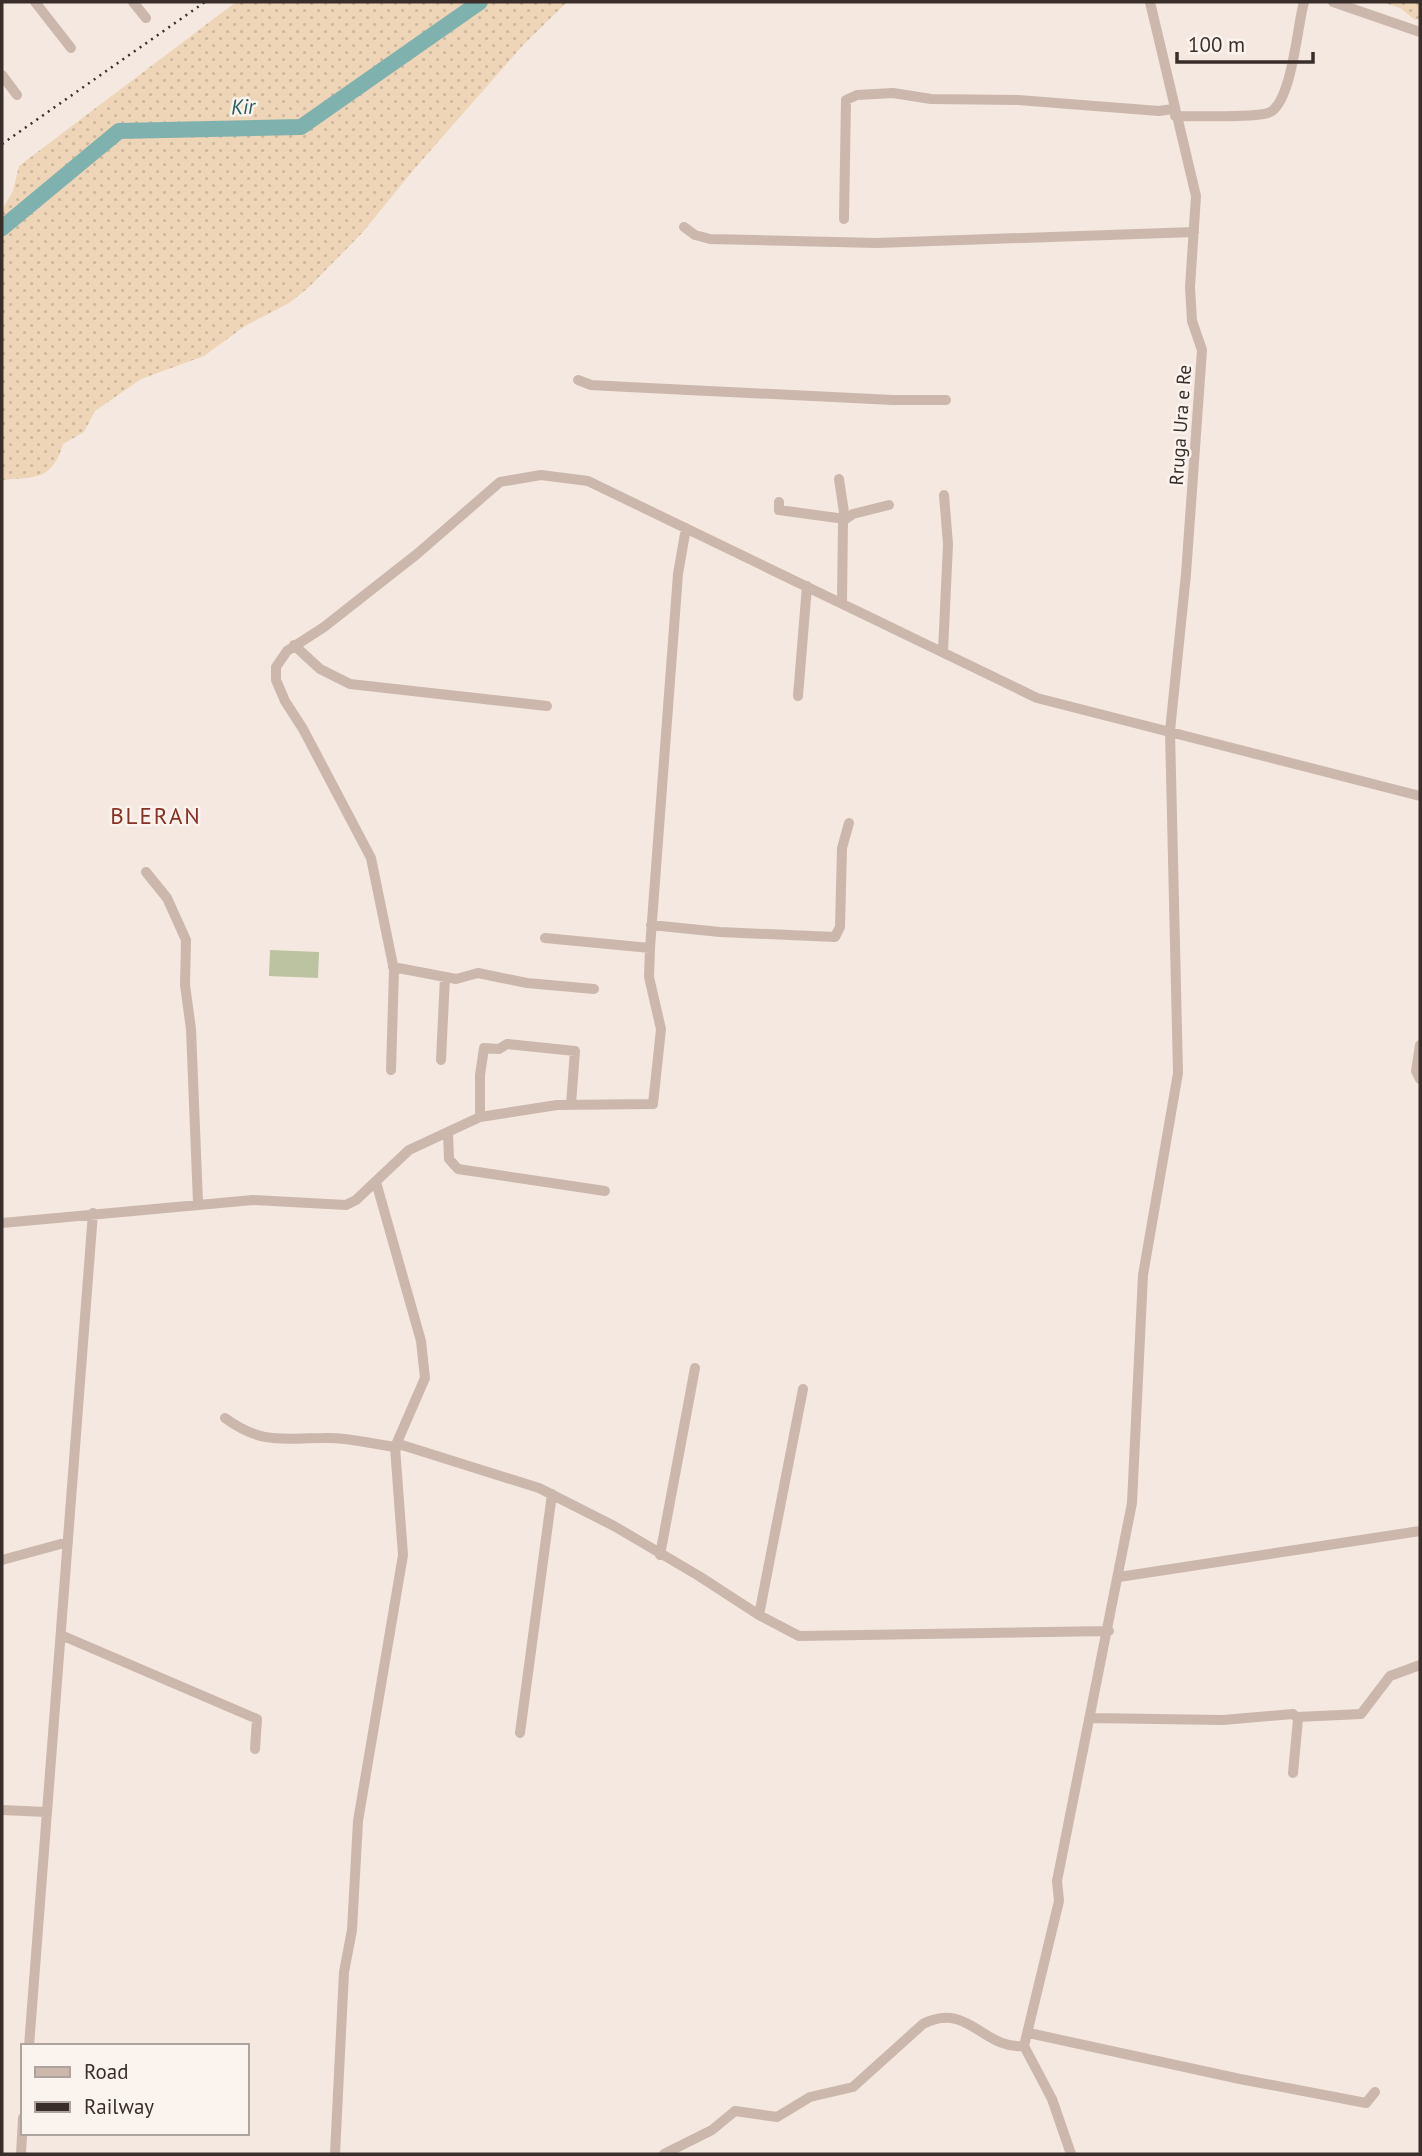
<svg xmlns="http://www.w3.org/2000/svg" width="1422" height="2156" viewBox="0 0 1422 2156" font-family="'PT Sans',sans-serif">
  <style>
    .grass { fill: #bbc3a0 }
    .sand { fill: url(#sand-dots) }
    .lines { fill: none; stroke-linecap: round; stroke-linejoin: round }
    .river { stroke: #7fb1ae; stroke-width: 16 }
    .minor { stroke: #ccb7ac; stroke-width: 10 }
    .rail { stroke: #3a2e2b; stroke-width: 2.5; stroke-dasharray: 2 5; stroke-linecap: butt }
    .labels { text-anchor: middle; stroke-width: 5; stroke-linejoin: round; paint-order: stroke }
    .street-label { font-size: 19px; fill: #3a2e2b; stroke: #fbf3ed }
    .water-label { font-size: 21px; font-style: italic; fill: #1f5d5a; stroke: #fbf3ed }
    .quarter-label { font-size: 23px; letter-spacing: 2px; fill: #8a3022; stroke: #fbf3ed }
  </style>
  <defs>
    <pattern id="sand-dots" width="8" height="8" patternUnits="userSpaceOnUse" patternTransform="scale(1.75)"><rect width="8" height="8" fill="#eed5b7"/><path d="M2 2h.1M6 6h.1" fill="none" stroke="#cdb79e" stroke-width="1.8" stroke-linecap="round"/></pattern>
  </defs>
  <rect width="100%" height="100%" fill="#f4e8e0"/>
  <!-- grass -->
  <path class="grass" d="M270 950 319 952 318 978 269 976Z"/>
  <!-- sand -->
  <path class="sand" d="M236 2H567L524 44 415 168 362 233 308 288 289 303 245 326 204 356 141 379 95 411 84 432 63 444C52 481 35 477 2 480V210L13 191 19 166Z
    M1382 2H1420V18L1415 20 1400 8Z"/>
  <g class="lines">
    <!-- river -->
    <path class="river" d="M2 228 119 131 301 127 480 2"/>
    <!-- minor -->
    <path class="minor" d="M35 2 71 48
      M133 2 146 18
      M1333 2 1420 32
      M2 75 17 95
      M1175 116C1195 116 1254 118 1268 113 1292 105 1297 26 1304 2
      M844 219 846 100 857 95 893 93 931 99 1018 100 1159 111 1173 109
      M684 227 695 235 710 239 877 243 1194 232
      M578 380 591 385 628 387 893 400H946
      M779 502V510L845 519 839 479
      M842 603 843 521 853 514 889 505
      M294 645 320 669 350 684 547 706
      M943 651 948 544 944 495
      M798 696 807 586
      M146 872 167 898 186 940 185 985 191 1029 198 1203
      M651 925 720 932 835 937 840 927 842 848 849 823
      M545 938 650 948
      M393 967 456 979 478 973 527 983 594 989
      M1420 1045 1416 1071 1420 1079
      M441 1060 445 977
      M391 1070 394 970 371 858 303 729 285 701 276 680V667L287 651 324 627 417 554 500 482 541 475 588 481 1037 698 1420 796
      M480 1117V1075L484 1048 499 1049 507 1044 575 1051 571 1104
      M448 1133 449 1159 458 1169 605 1191
      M2 1223 253 1200 346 1205 356 1200 409 1150 480 1117 557 1105 653 1104 661 1029 649 977 650 948 678 574 686 528
      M225 1418C262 1445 282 1438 324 1438 348 1437 372 1444 395 1447L402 1445 539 1488 614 1526 699 1576 759 1615 799 1636 1109 1631
      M660 1555 695 1368
      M2 1560 68 1542
      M1119 1577 1420 1531
      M759 1615 803 1389
      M61 1635 257 1719 255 1749
      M1297 1717 1361 1714 1390 1676 1420 1665
      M1089 1718 1223 1720 1293 1714 1298 1719 1293 1773
      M520 1733 552 1494
      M2 1810 46 1812
      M1029 2033 1240 2079 1366 2103 1375 2092
      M29 2046 93 1213
      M1024 2046 1052 2099 1071 2154
      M21 2154 23 2118
      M335 2154 344 1972 352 1930 358 1821 403 1555 395 1447 425 1378 421 1341 376 1182
      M664 2154 712 2130 735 2111 777 2117 810 2097 853 2087 923 2024C968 2001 983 2050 1024 2046L1059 1901 1057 1881 1132 1503 1143 1275 1178 1073 1170 731 1186 574 1202 350 1192 321 1190 287 1196 196 1150 2"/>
    <!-- rail -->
    <path class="rail" d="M2 144 205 2"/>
  </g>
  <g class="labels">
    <!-- street labels -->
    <g class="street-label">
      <text transform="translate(1180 425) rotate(-86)" y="7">Rruga Ura e Re</text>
    </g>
    <!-- water labels -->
    <g class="water-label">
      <text transform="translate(243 107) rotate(-2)" y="7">Kir</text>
    </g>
    <!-- quarter labels -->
    <g class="quarter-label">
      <text x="156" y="824">BLERAN</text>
    </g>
  </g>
  <!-- border -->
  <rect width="1422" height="2156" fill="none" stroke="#3a2e2b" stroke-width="7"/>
  <!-- legend -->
  <rect x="21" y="2044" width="228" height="91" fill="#fbf3ed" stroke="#aea49f" stroke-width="2"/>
  <rect x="35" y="2067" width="35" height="10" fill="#ccb7ac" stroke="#aea49f" stroke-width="2"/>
  <text x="84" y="2079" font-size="21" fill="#3a2e2b">Road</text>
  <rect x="35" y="2102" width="35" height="10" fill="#3a2e2b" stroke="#aea49f" stroke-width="2"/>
  <text x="84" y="2114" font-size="21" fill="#3a2e2b">Railway</text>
  <!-- scale -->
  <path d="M1177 52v10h136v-10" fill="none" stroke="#3a2e2b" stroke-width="3.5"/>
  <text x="1188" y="52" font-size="21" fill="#3a2e2b" stroke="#fbf3ed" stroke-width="5" paint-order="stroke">100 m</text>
</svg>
